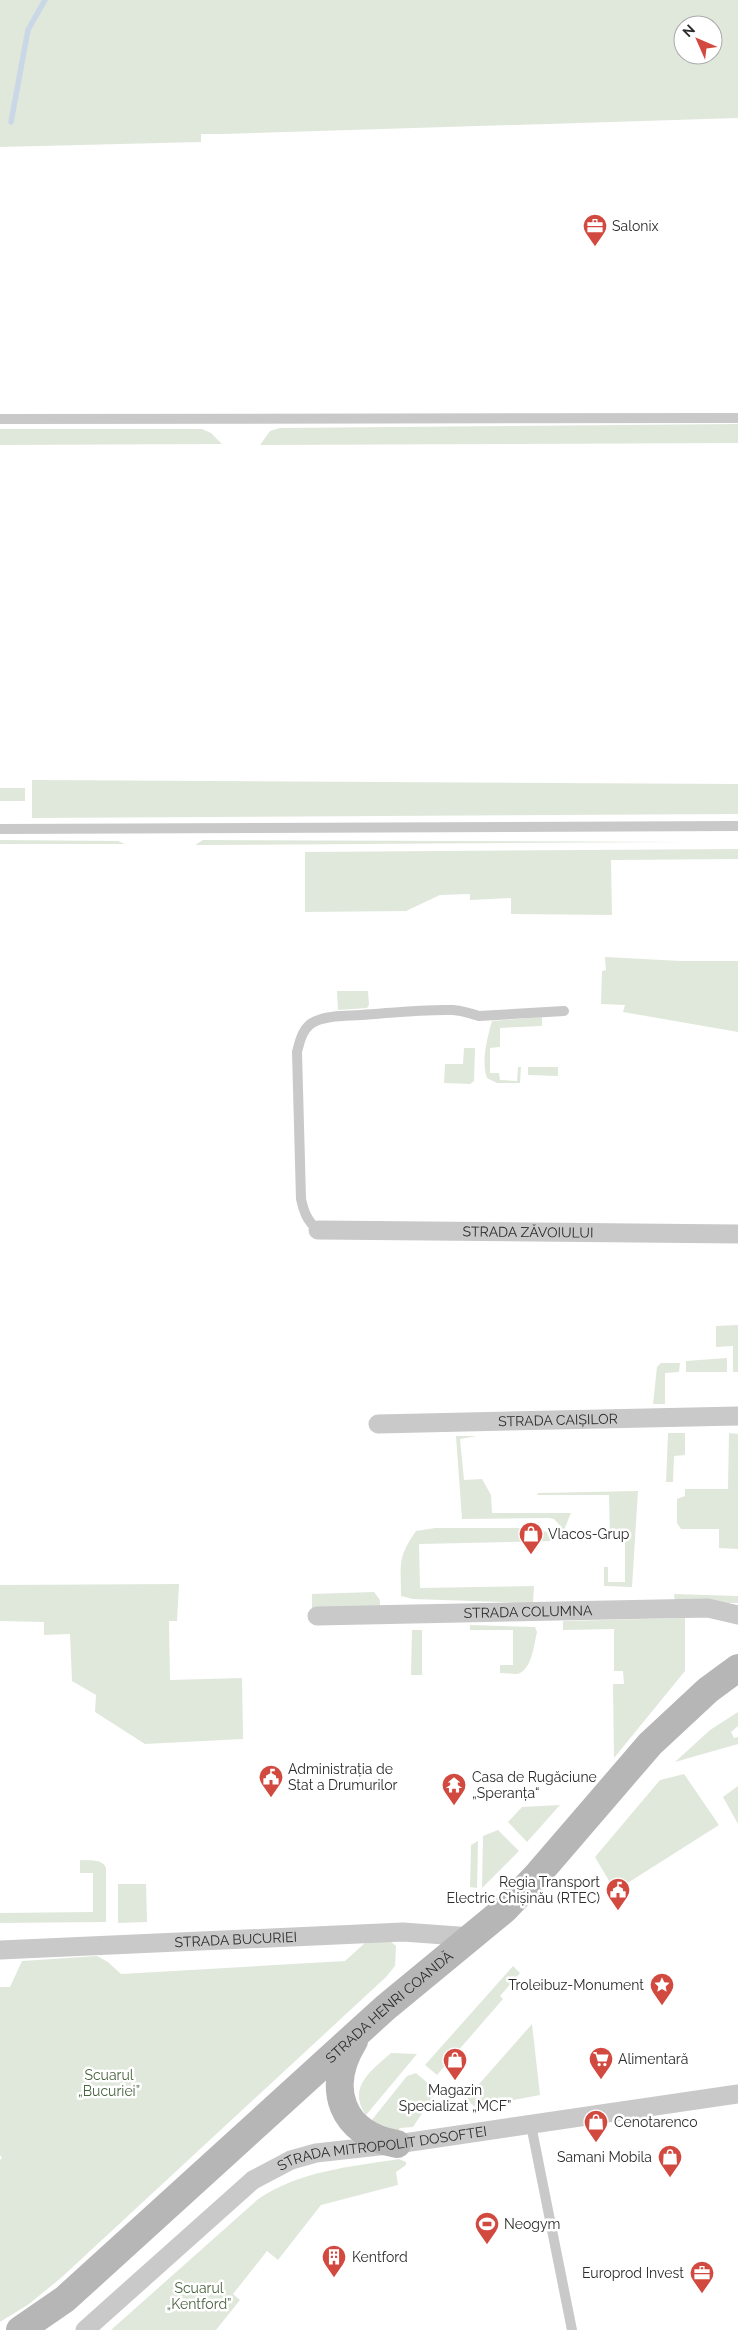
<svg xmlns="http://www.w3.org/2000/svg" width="738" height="2330" viewBox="0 0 738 2330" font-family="Raleway,sans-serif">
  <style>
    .green { fill: #e0e8db; fill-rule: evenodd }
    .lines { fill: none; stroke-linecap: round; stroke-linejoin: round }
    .stream { stroke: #c9d7e7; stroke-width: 5.5 }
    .service { stroke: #c9c9c9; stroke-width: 10 }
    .minor { stroke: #c9c9c9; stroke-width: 19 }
    .secondary { stroke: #b6b6b6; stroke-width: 28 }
    .labels { text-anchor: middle; stroke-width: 5; stroke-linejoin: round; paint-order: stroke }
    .poi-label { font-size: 14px; fill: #2c2c2c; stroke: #fff; text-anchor: start }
    .street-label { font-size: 14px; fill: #2c2c2c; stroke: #fff }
    .park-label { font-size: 14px; fill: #4a633f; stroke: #fff }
  </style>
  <rect width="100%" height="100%" fill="#fff"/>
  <!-- green -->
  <path class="green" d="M0 0H738V118L222 134H201V142L0 147ZM683 25H713V55H683Z
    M738 424V443L260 445 270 431 280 428Z
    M0 429H202L211 433 222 444 0 445Z
    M32 780 738 784V814L32 818Z
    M0 788H25V801H0Z
    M0 840 118 841 125 844H0Z
    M203 840 691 842 195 845Z
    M738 849V859L611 860 612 915 511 914V898L470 900V894L440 895 406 911 305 912V852Z
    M605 957 681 961H738V1032L623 1012 625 1005 601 1004 602 971 606 970Z
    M337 991H368L369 1005 367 1008 338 1010Z
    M542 1017V1026L500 1028V1047L490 1048V1073H499L500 1080 517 1081 518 1067H521L520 1083H497L487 1078C481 1061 487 1039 492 1021Z
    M464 1048H475L474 1081 470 1084 444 1083 445 1064H463Z
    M528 1067H558V1076L528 1075Z
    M738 1325V1372H733V1346L716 1347V1326Z
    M727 1358V1372H686V1361Z
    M661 1363H680L679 1372 665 1373V1404H653L657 1367Z
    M668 1433H685V1455L674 1456 673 1482H666Z
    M729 1433 738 1434V1549L719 1548V1529H681L677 1523V1499L685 1496V1489H728Z
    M456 1436H477L460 1439 464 1480 482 1479 491 1495 492 1513H571L564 1530 554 1519 549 1518 462 1519Z
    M638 1491 632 1587 604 1586V1567H608V1582H625V1537H610L609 1495H537L538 1493Z
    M435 1528H537L551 1534 552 1541 419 1544 420 1588 534 1586 533 1603 413 1599 401 1596C401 1565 397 1558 416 1531Z
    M179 1584 177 1621H169L170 1680 242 1678 243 1739 145 1744 95 1712 96 1695 72 1681 70 1634 44 1635V1622L0 1621V1585Z
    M374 1592 380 1600V1609H312V1594Z
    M674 1594 738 1596V1603H675Z
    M685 1618V1671L614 1758 613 1684H624L623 1671H614V1629L563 1630V1621Z
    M470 1625 535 1627 537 1632C534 1644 532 1671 517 1674 512 1674 505 1673 500 1673V1665H513V1630H470Z
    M412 1630H422V1675H411Z
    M738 1712V1726L731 1732 734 1738 738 1737V1744L675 1762 710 1730Z
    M684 1774 719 1825 615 1891 595 1857 660 1780Z
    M738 1786V1824L723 1797Z
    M560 1805 527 1842 508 1822 522 1807Z
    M498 1830 519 1851 482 1888 483 1836Z
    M478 1841 477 1888 470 1887 471 1845Z
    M80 1860C89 1861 102 1858 106 1868V1922L0 1923V1913L93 1912V1873H80Z
    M118 1884H146L147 1922 118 1923Z
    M390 1941 396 1946 395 1966 386 1977 62 2277 29 2304 0 2322V2160L2 2158 0 2155V1987H10L22 1961 97 1956 108 1962 121 1974 345 1961 366 1942Z
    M513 1966 520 1973 500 1996 503 1999 437 2075 425 2065Z
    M532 2024 540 2095 476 2107 465 2100Z
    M391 2053 417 2054 366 2115C346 2087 373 2069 391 2053Z
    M416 2073 437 2091 413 2127 400 2128 398 2131 371 2121 407 2076Z
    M399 2159 406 2162V2165L396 2172 398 2185 321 2205 278 2260 267 2251 233 2294 240 2300 216 2330H111L257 2200C298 2171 349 2167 399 2159Z"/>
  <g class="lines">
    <!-- stream -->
    <path class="stream" d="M11 122 28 30 45 0"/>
    <!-- service -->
    <path class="service" d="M0 419 738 418
      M0 829 738 826
      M318 1230C307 1221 304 1212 301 1199L297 1052C300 1040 303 1026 316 1021 329 1015 348 1016 361 1015 391 1013 423 1009 453 1010 463 1011 470 1013 479 1016L564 1011
      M531 2125 572 2330"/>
    <!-- minor -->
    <g class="minor">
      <path id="s1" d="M318 1230 738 1234"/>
      <path id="s2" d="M378 1424 738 1416"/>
      <path id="s3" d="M317 1616 708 1608 738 1615"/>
      <path id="s4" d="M0 1950 403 1932 472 1937"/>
      <path id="s5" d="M85 2330 253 2180 291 2160 316 2153 397 2144 738 2094"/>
    </g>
    <!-- secondary -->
    <g class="secondary">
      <path d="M354 2041C325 2088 341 2134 397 2144"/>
      <path id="s6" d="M20 2330 65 2299 385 2008 505 1909 539 1873 650 1744 708 1690 738 1668"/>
    </g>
  </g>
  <!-- icons -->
  <defs>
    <symbol id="office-pin" viewBox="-11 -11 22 30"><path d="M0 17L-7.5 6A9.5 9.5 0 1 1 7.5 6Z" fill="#d2493f" stroke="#fff"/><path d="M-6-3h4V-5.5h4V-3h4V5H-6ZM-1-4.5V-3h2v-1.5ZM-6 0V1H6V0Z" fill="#fff"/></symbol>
    <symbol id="shop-pin" viewBox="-11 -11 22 30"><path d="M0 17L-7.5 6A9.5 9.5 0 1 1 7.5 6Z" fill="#d2493f" stroke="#fff"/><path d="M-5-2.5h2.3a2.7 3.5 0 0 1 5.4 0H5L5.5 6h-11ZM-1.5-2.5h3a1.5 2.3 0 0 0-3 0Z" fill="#fff"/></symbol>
    <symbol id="civic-pin" viewBox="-11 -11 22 30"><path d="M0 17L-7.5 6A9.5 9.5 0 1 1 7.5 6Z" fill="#d2493f" stroke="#fff"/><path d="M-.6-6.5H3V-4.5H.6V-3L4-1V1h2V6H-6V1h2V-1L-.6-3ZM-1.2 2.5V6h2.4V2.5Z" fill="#fff"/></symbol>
    <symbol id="temple-pin" viewBox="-11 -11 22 30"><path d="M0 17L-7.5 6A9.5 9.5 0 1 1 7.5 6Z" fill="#d2493f" stroke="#fff"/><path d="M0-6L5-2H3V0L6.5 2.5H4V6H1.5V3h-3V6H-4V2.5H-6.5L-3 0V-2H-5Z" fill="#fff"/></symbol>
    <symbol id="sight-pin" viewBox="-11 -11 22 30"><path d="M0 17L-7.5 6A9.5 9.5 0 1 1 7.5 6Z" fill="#d2493f" stroke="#fff"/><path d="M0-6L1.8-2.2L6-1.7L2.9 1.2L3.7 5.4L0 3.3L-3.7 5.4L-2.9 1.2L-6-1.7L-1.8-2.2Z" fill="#fff"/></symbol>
    <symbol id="supermarket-pin" viewBox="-11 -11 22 30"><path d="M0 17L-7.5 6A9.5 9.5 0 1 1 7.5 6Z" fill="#d2493f" stroke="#fff"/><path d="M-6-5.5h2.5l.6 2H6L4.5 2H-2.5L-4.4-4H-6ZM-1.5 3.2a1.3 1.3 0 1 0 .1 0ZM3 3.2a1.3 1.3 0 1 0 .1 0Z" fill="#fff"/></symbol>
    <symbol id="stadium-pin" viewBox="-11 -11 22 30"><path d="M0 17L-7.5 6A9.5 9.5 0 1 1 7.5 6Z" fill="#d2493f" stroke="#fff"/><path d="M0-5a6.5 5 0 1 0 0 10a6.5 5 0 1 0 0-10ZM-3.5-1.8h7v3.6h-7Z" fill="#fff"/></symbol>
    <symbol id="building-pin" viewBox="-11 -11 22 30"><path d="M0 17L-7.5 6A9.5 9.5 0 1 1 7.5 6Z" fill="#d2493f" stroke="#fff"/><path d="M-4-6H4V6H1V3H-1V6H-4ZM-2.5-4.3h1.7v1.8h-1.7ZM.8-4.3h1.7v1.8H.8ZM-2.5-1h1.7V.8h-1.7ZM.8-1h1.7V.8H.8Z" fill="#fff"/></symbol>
  </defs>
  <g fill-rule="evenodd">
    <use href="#office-pin" x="581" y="212" width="28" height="38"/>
    <use href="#shop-pin" x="517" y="1520" width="28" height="38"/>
    <use href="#civic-pin" x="257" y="1763" width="28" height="38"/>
    <use href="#temple-pin" x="440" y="1771" width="28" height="38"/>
    <use href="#civic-pin" x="604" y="1876" width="28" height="38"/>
    <use href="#sight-pin" x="648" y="1971" width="28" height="38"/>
    <use href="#supermarket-pin" x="587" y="2045" width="28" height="38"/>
    <use href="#shop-pin" x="441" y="2046" width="28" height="38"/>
    <use href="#shop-pin" x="582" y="2108" width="28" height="38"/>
    <use href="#shop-pin" x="656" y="2143" width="28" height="38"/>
    <use href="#stadium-pin" x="473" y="2210" width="28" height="38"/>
    <use href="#building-pin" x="320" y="2243" width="28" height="38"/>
    <use href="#office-pin" x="688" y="2259" width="28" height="38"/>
  </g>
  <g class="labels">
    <!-- poi labels -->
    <g class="poi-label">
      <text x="612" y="231">Salonix</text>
      <text x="548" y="1539">Vlacos-Grup</text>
      <text x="288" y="1774">Administrația de<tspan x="288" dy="16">Stat a Drumurilor</tspan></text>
      <text x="472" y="1782">Casa de Rugăciune<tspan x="472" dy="16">„Speranța“</tspan></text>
      <text x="600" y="1887" text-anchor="end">Regia Transport<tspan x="600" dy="16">Electric Chișinău (RTEC)</tspan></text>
      <text x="644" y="1990" text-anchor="end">Troleibuz-Monument</text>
      <text x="618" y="2064">Alimentară</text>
      <text x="455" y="2095" text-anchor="middle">Magazin<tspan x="455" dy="16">Specializat „MCF”</tspan></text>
      <text x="614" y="2127">Cenotarenco</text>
      <text x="652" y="2162" text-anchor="end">Samani Mobila</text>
      <text x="504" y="2229">Neogym</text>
      <text x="352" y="2262">Kentford</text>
      <text x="684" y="2278" text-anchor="end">Europrod Invest</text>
    </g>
    <!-- street labels -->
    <g class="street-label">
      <text dy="5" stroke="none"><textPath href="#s1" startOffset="210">STRADA ZĂVOIULUI</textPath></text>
      <text dy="5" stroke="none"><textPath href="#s2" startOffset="180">STRADA CAIȘILOR</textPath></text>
      <text dy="5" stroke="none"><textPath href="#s3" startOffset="211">STRADA COLUMNA</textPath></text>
      <text dy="5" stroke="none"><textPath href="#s4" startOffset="236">STRADA BUCURIEI</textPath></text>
      <text dy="5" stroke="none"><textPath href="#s6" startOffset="491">STRADA HENRI COANDĂ</textPath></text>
      <text dy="5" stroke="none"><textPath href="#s5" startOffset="360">STRADA MITROPOLIT DOSOFTEI</textPath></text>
    </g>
    <!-- park labels -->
    <g class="park-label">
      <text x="109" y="2080">Scuarul<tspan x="109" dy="16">„Bucuriei”</tspan></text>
      <text x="199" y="2293">Scuarul<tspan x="199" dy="16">„Kentford”</tspan></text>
    </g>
  </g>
  <!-- north arrow -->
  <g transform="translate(698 40) rotate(315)"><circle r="24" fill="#ffffff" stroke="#ababab"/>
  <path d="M0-4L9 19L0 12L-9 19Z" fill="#d2493f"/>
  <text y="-8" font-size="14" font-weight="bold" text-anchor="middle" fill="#2c2c2c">N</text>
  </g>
</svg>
